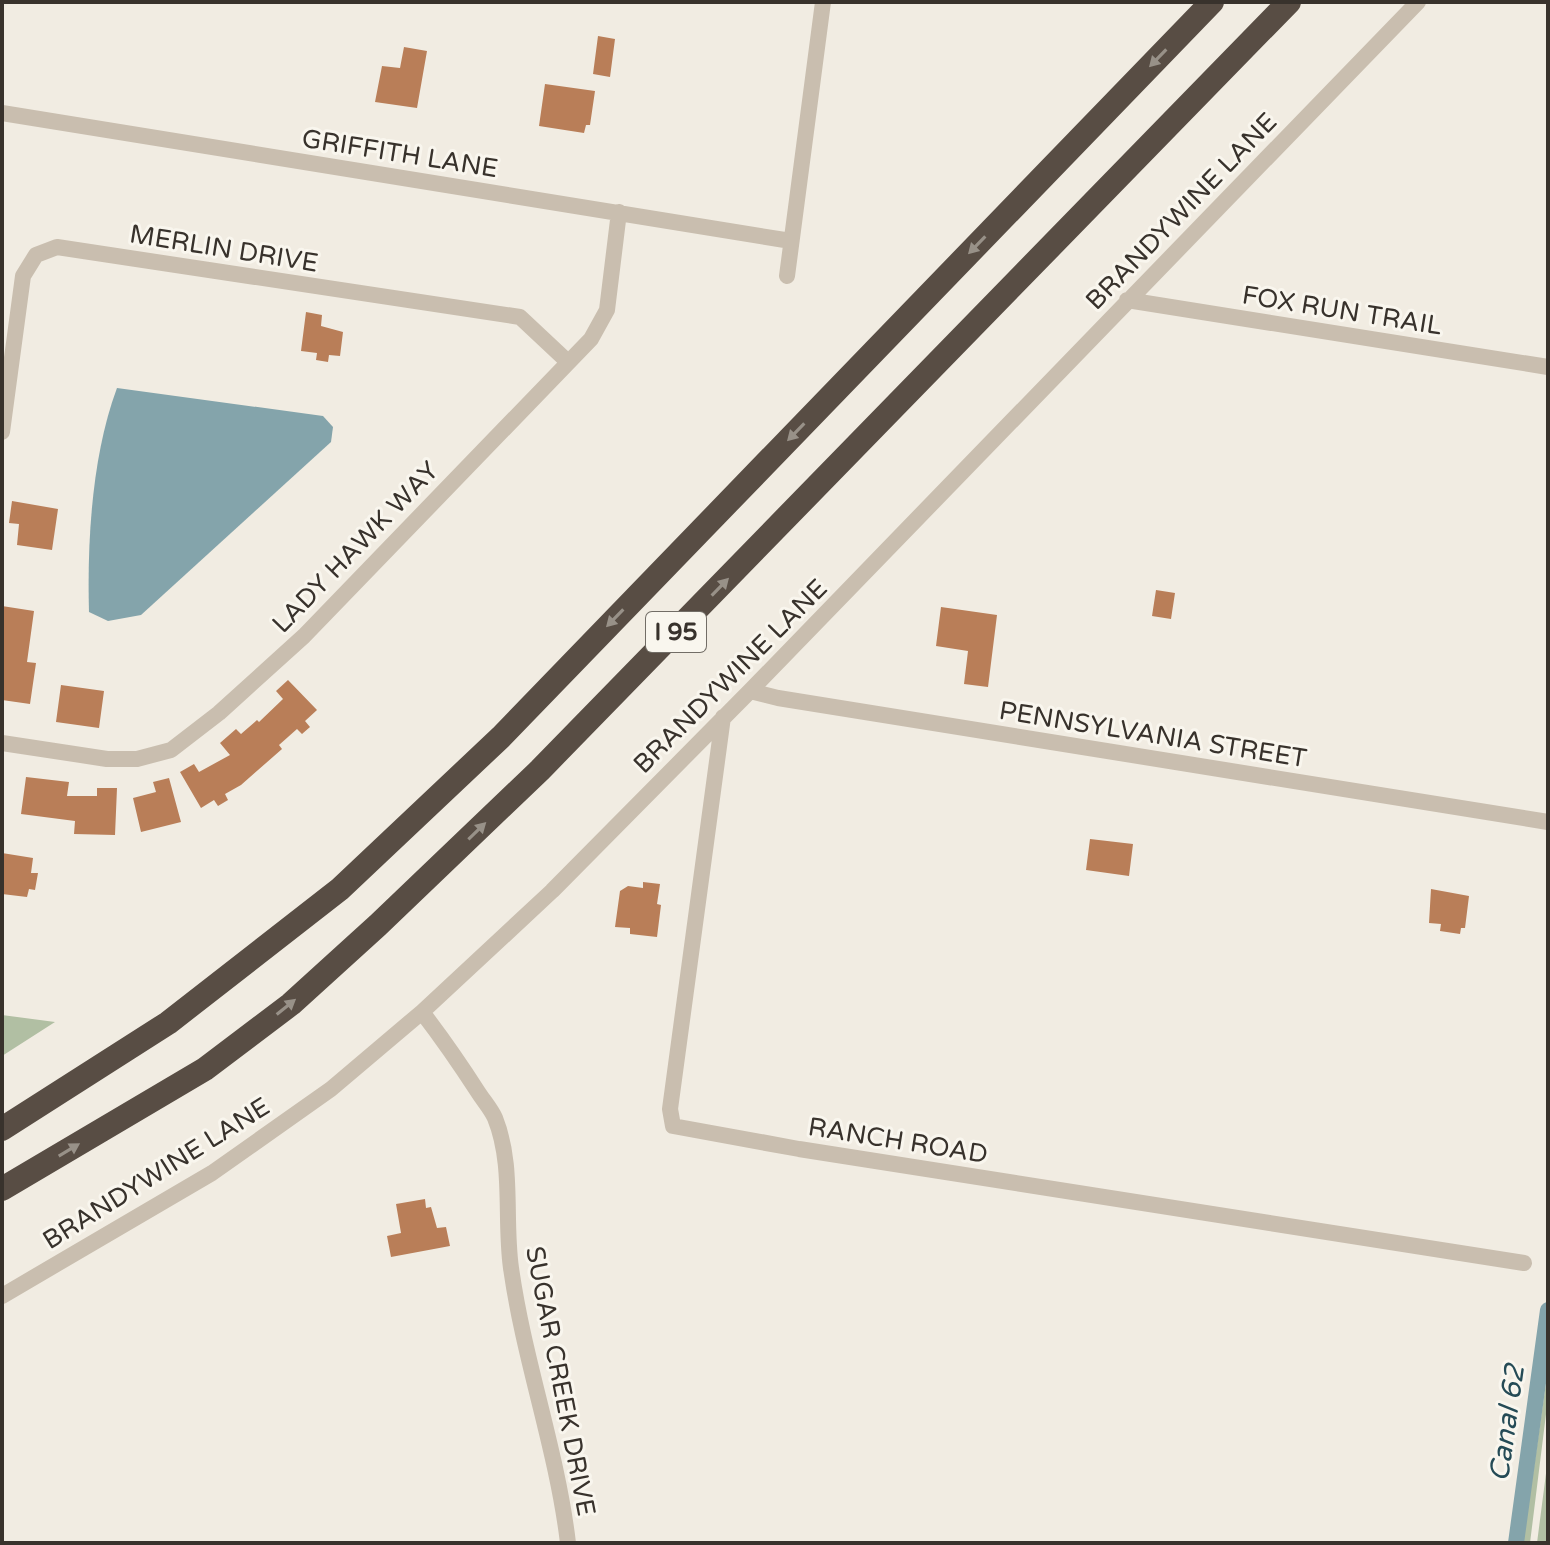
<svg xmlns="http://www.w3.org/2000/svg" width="1550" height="1545" viewBox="0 0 1550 1545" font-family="'Varela Round',sans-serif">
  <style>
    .green { fill: #b1bfa3 }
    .water { fill: #84a4ab }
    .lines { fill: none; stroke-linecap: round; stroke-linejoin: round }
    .canal { stroke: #84a4ab; stroke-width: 16 }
    .building { fill: #b97e58 }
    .minor { stroke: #c9beaf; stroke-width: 16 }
    .highway { stroke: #584d44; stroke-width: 24 }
    .oneway { fill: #989188 }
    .labels { text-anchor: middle; stroke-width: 6; stroke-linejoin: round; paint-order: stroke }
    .shield { fill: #f9f6ee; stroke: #726d66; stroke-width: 2 }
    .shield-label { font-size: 24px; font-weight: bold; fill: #38322c }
    .street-label { font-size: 26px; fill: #38322c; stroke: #f9f6ee }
    .water-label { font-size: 28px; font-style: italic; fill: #254b56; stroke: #f9f6ee }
  </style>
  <rect width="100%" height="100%" fill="#f1ece2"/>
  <!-- green -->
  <path class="green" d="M2 1015 55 1022 2 1056Z
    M1548 1369V1398L1530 1543H1523Z
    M1548 1458V1543H1537Z"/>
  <!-- water -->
  <path class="water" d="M117 388 323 416 333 427 331 442 141 615 108 621 89 612C87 541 92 455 117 388Z"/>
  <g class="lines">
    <!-- canal -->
    <path class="canal" d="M1516 1543 1548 1310"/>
  </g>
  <!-- building -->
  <path class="building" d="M598 36 615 39 610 77 593 74Z
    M404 47 427 51 417 108 375 102 382 66 400 68Z
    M545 84 595 91 590 125H586L584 133 539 126Z
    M306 312 322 315 321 326 343 332 340 356 329 355 328 362 316 360 317 353 301 351Z
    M12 501 58 509 52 550 17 545 19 524 9 523Z
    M1156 590 1175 593 1171 619 1152 616Z
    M2 606 34 611 27 662 36 663 30 704 2 700Z
    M941 607 997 615 988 687 964 684 968 651 936 646Z
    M288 680 317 710 305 721 310 727 302 734 297 729 279 745 282 749 241 785 225 794 228 800 218 806 214 800 201 808 180 772 194 764 199 772 230 755 220 743 236 729 241 734 257 720 259 722 283 699 276 691Z
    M61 685 104 691 99 728 56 722Z
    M26 777 69 782 67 796H97V788H117L115 835 74 834 75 821 21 814Z
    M169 778 181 822 141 832 133 798 156 792 153 782Z
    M1090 839 1133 844 1129 876 1086 870Z
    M2 853 33 858 31 873H38L35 890 29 889 27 897 2 894Z
    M643 882 660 884 657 904 661 905 657 937 630 934V928L615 927 620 891 628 886 643 888Z
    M1431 889 1469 896 1465 928H1461L1460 934 1440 931 1441 924 1429 923Z
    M425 1199 426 1208 431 1207 437 1228 446 1227 450 1246 391 1257 387 1236 401 1233 396 1204Z"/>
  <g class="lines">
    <!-- minor -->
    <path class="minor" d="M2 113 791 241
      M787 276 823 2
      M1127 300 1548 367
      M2 432 23 276 36 255 57 247 520 317 568 362
      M750 691 778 698 1548 822
      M723 717 670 1109 673 1126 799 1149 1524 1263
      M2 743 107 759H137L171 750 219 713 304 636 591 339 607 310 619 212
      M422 1012C442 1038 460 1064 478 1092 483 1100 491 1109 495 1118 514 1165 504 1219 511 1268 524 1361 557 1450 568 1543
      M2 1296 212 1173 331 1089 422 1012 552 891 750 691 1418 2"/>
    <!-- highway -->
    <path class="highway" d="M2 1129 168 1023 340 889 501 737 1212 2
      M2 1189 205 1069 291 1004 378 925 540 770 1289 2"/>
  </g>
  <!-- one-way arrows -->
  <defs><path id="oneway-solid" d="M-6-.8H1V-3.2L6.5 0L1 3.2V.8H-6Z" transform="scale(2)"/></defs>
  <g class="oneway">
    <use href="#oneway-solid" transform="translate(1158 58) rotate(134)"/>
    <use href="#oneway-solid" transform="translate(977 245) rotate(134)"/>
    <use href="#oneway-solid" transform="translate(796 432) rotate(134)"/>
    <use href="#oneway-solid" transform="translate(720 587) rotate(-46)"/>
    <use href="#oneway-solid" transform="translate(615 618) rotate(134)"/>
    <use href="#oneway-solid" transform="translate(477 831) rotate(-44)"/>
    <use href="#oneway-solid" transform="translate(286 1007) rotate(-39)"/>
    <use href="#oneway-solid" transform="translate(69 1150) rotate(-31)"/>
  </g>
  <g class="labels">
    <!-- shield labels -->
    <rect class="shield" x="646" y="612" width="60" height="40" rx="6"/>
    <g class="shield-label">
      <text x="676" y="640">I 95</text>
    </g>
    <!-- street labels -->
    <g class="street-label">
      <text transform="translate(400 153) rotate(9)" y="9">GRIFFITH LANE</text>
      <text transform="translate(1181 211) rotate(-46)" y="9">BRANDYWINE LANE</text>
      <text transform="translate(224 248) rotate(9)" y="9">MERLIN DRIVE</text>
      <text transform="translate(1342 310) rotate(9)" y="9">FOX RUN TRAIL</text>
      <text transform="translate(355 547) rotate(-46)" y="9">LADY HAWK WAY</text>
      <text transform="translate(730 676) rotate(-45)" y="9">BRANDYWINE LANE</text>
      <text transform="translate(1153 734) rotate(9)" y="9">PENNSYLVANIA STREET</text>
      <text transform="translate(898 1140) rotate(9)" y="9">RANCH ROAD</text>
      <text transform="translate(156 1173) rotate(-32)" y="9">BRANDYWINE LANE</text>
      <text transform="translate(561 1381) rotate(79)" y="9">SUGAR CREEK DRIVE</text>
    </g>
    <!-- water labels -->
    <g class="water-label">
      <text transform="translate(1506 1423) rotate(-82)" y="10">Canal 62</text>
    </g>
  </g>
  <!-- border -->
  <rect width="1550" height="1545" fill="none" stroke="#38322c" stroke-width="8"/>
</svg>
